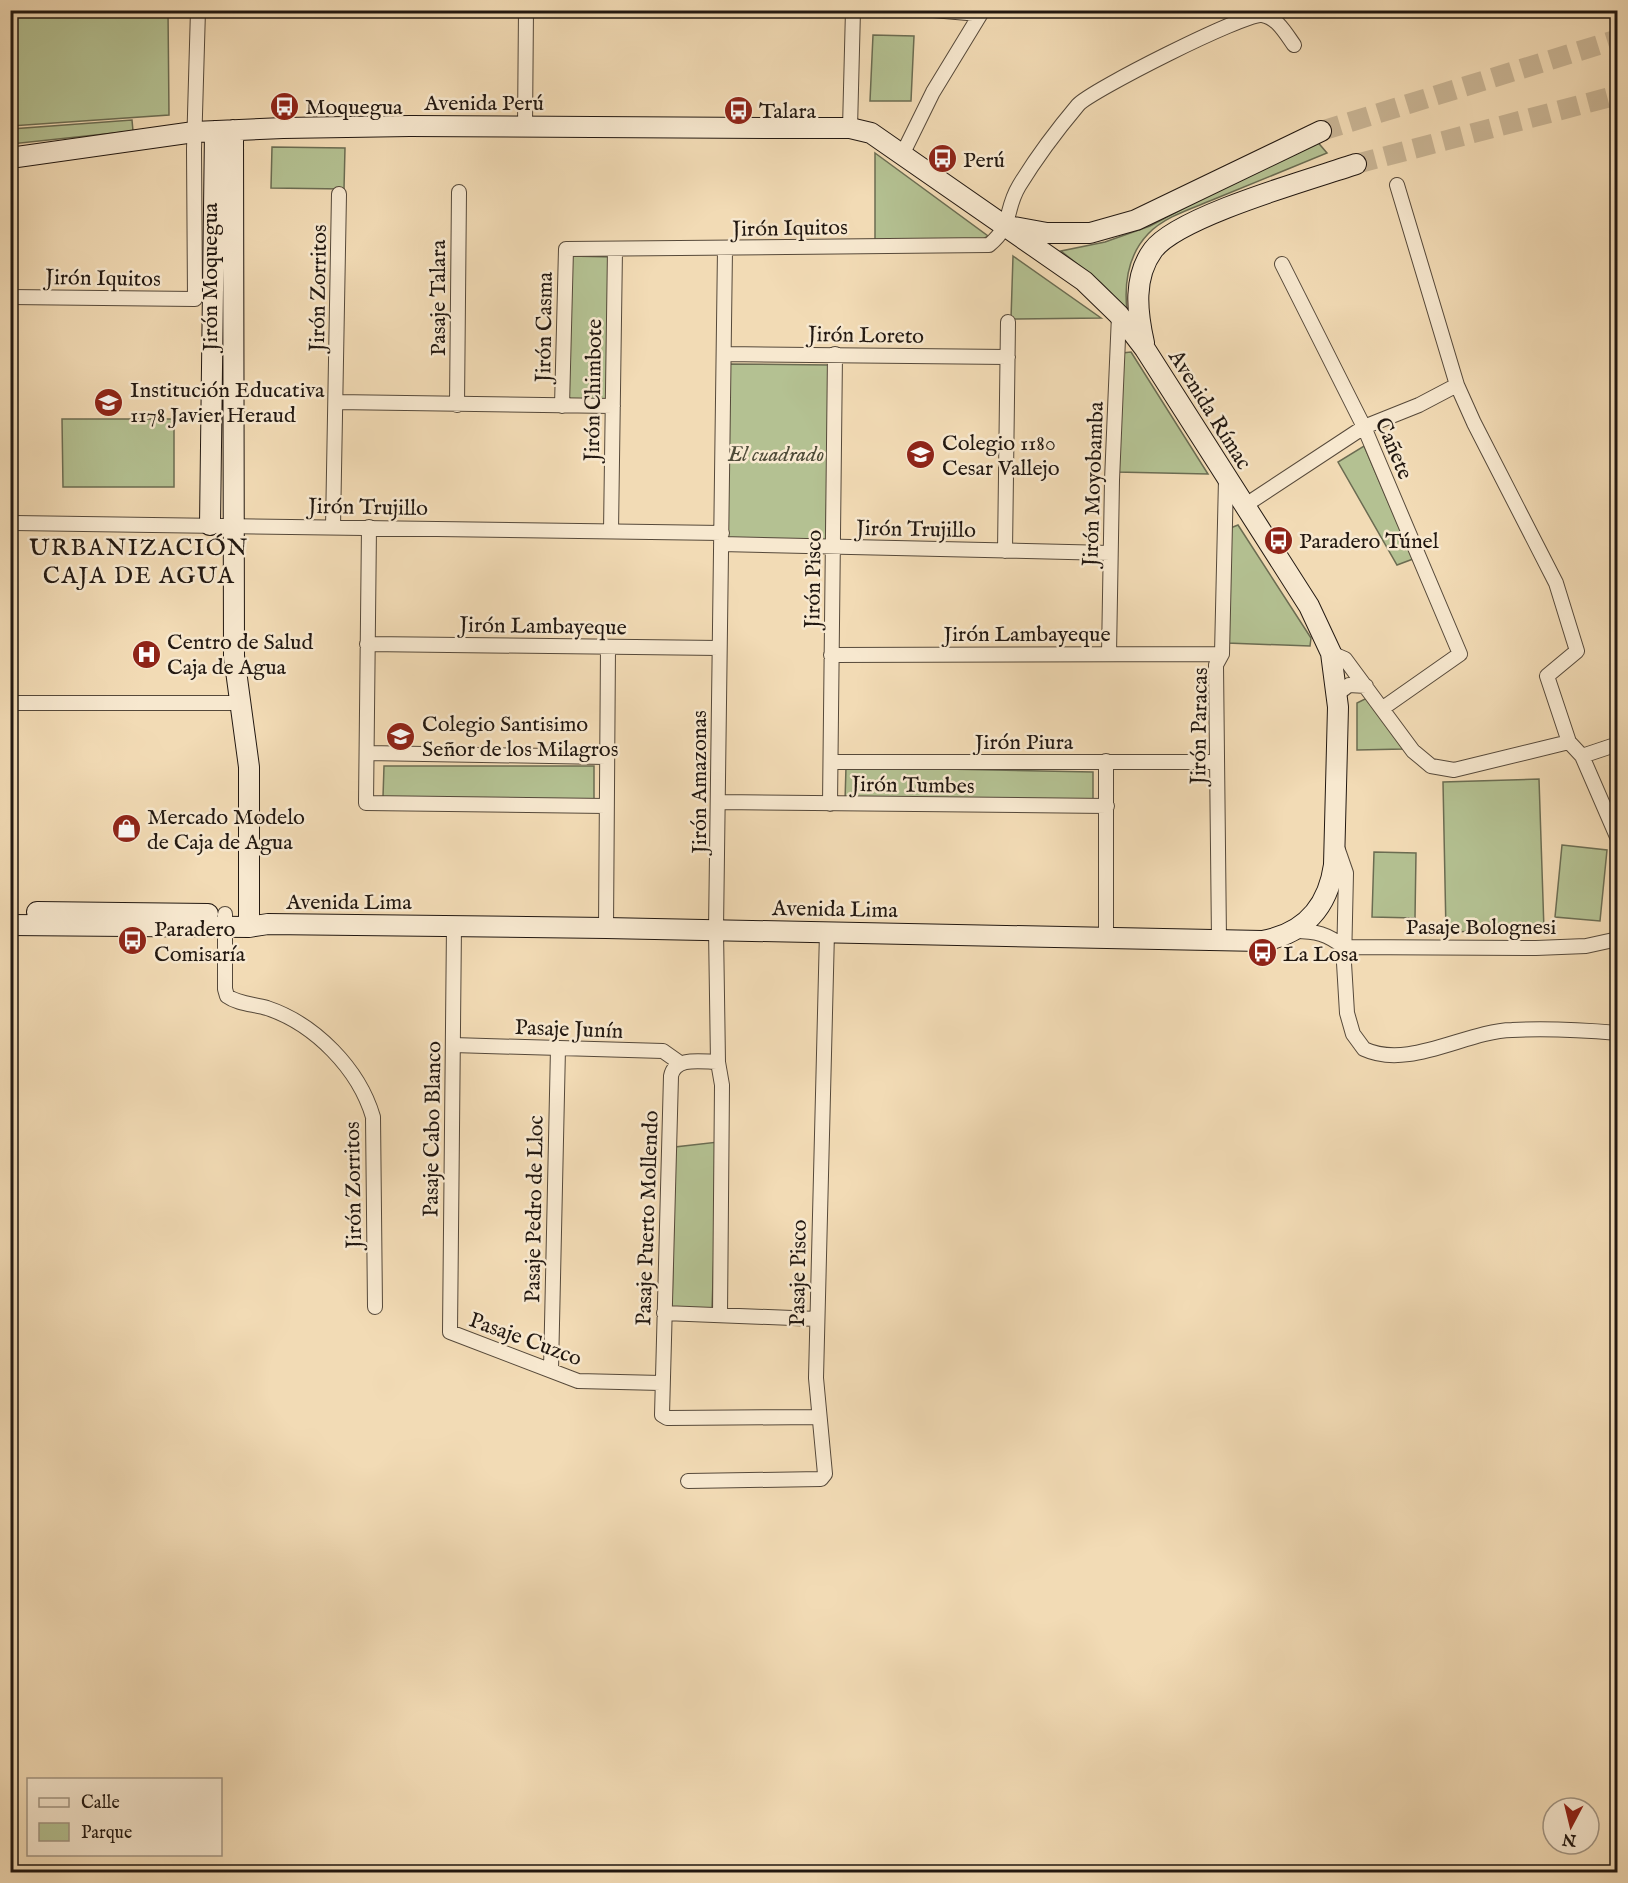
<svg xmlns="http://www.w3.org/2000/svg" width="1628" height="1883" viewBox="0 0 1628 1883" font-family="'IM FELL English',serif">
  <style>
    .green { fill: #b4c192; stroke: #6b6c52; stroke-width: 1.5 }
    .lines { fill: none; stroke-linecap: round; stroke-linejoin: round }
    .secondary-tunnel { stroke: #c8b494; stroke-width: 20; stroke-dasharray: 20 10; stroke-linecap: butt }
    .street-casing { stroke: #56493a; stroke-width: 16 }
    .secondary-casing { stroke: #221811; stroke-width: 22 }
    .street { stroke: #f7e8cf; stroke-width: 14 }
    .secondary { stroke: #f7e8cf; stroke-width: 20 }
    .labels { text-anchor: middle; stroke-width: 5; stroke-linejoin: round; paint-order: stroke }
    .street-label { font-size: 22px; fill: #221811; stroke: #f7e8cf }
    .poi-label { font-size: 22px; fill: #221811; stroke: #f7e8cf; text-anchor: start }
    .park-label { font-size: 22px; font-style: italic; fill: #4e4b38; stroke: #f7e8cf }
    .neighbourhood-label { font-size: 24px; letter-spacing: 1.5px; fill: #221811; stroke: #f7e8cf }
  </style>
  <rect width="100%" height="100%" fill="#f2dbb5"/>
  <filter id="stains"><feTurbulence type="fractalNoise" baseFrequency=".00333" numOctaves="4"/><feColorMatrix values="0 0 0 0 .2 0 0 0 0 .09 0 0 0 0 .02 0 0 0 .5 -.17"/></filter>
  <radialGradient id="worn" r=".72"><stop offset=".6" stop-color="#630" stop-opacity="0"/><stop offset="1" stop-color="#630" stop-opacity=".3"/></radialGradient>
  <!-- green -->
  <path class="green" d="M11 10 168 11 169 115 11 126Z
    M873 35 914 36 911 101H870Z
    M132 120 133 131 11 144V129Z
    M1315 139 1327 153C1291 168 1254 183 1217 198 1194 208 1165 216 1148 234 1128 255 1124 283 1127 311L1101 283 1061 251 1105 242 1150 226Z
    M272 147 345 148 344 189 271 188Z
    M875 153 988 236 977 243 875 242Z
    M570 256 612 257 607 402 566 401Z
    M1013 256 1101 318 1011 319Z
    M1131 352 1208 474 1116 472 1122 353Z
    M726 364 829 365 826 543 724 541Z
    M62 419H174V487H63Z
    M1364 446 1413 559 1397 565 1338 462Z
    M1238 525 1311 638 1310 646 1227 643 1228 529Z
    M1365 699 1369 700 1403 749 1357 750V703Z
    M384 766H594V800L383 797Z
    M846 767 1093 772V806L845 801Z
    M1539 779 1544 930 1446 932 1443 782Z
    M1562 845 1607 850 1600 921 1555 917Z
    M1374 852 1416 853 1415 918 1372 917Z
    M718 1142 712 1309 672 1308 675 1147Z"/>
  <g class="lines">
    <!-- secondary-tunnel -->
    <path class="secondary-tunnel" d="M1321 131 1618 39
      M1356 164 1618 95"/>
    <defs>
      <path id="street" d="M933 10 979 14
        M525 127 526 10
        M850 128 853 10
        M903 153 933 92 983 10
        M1397 185 1457 385 1474 423 1556 583 1577 651 1547 676 1569 742 1582 756 1618 839
        M1282 264 1364 427 1460 654 1383 708
        M10 297 195 299 194 149 198 10
        M725 354 1008 357
        M336 402 613 406
        M457 405 459 192
        M562 406 566 249 989 245C1014 224 1004 211 1019 186 1036 158 1057 130 1078 105 1090 91 1244 13 1262 15 1277 17 1286 34 1294 45
        M1244 506 1364 427 1419 405 1457 385
        M14 523 722 533
        M333 527 339 194
        M369 527 366 803 606 806
        M611 531 615 249
        M721 544 1110 553
        M1005 551 1008 322
        M367 644 719 648
        M1331 653 1345 659 1413 751 1431 766 1454 770 1569 742
        M1109 654 1112 480 1119 315
        M831 655 1222 654
        M1337 694 1349 685 1366 686
        M10 703H241
        M367 753 606 757
        M1582 756 1618 744
        M831 762H1217
        M719 802 1107 806
        M830 804 835 354
        M1338 850 1346 873 1344 963 1347 1013 1353 1034 1364 1049C1409 1070 1466 1031 1512 1030 1547 1028 1583 1030 1618 1033
        M225 914V989L227 996C238 1004 254 1004 267 1008 315 1024 359 1069 373 1117L375 1307
        M454 925 450 1332 578 1381 661 1383
        M606 928 608 647
        M1295 931C1316 931 1327 934 1344 947
        M1106 938V761
        M1219 940 1216 665 1222 654 1226 479
        M1344 947 1536 948 1586 946 1618 939
        M453 1045 663 1051 680 1063
        M718 1062C702 1062 675 1056 671 1076L662 1415 667 1418 819 1417
        M664 1313 817 1319
        M720 1315 722 1085 718 1062 716 930 725 249
        M551 1370 558 1048
        M688 1481 821 1479 825 1474 816 1378 827 932"/>
      <path id="secondary" d="M233 130 234 656 249 767V927
        M10 158 194 132 283 128 410 126 771 128H850L871 133 1084 281 1119 315 1145 349 1309 606 1331 653 1338 707 1334 865C1328 907 1304 934 1262 941L606 928 268 924 249 927 10 925
        M1013 227 1047 233H1090L1136 220 1321 131
        M1144 343C1137 312 1133 277 1153 250 1178 216 1312 179 1356 164
        M210 525 215 131
        M37 912 208 914"/>
    </defs>
    <!-- street casing -->
    <use href="#street" class="street-casing"/>
    <!-- secondary casing -->
    <use href="#secondary" class="secondary-casing"/>
    <!-- street -->
    <use href="#street" class="street"/>
    <!-- secondary -->
    <use href="#secondary" class="secondary"/>
  </g>
  <!-- icons -->
  <defs>
    <symbol id="bus-disc" viewBox="-11 -11 22 22"><circle r="9.5" fill="#8f2418" stroke="#f7e8cf"/><path d="M-5-6H5V4H4V6H2V4H-2V6H-4V4H-5ZM-3.5-4V0h7V-4ZM-3.5 1.2v1.5H-2V1.2ZM2 1.2v1.5H3.5V1.2Z" fill="#fff"/></symbol>
    <symbol id="school-disc" viewBox="-11 -11 22 22"><circle r="9.5" fill="#8f2418" stroke="#f7e8cf"/><path d="M0-5L7-2L0 1L-7-2ZM-4 1L0 2.5L4 1V4Q0 6-4 4Z" fill="#fff"/></symbol>
    <symbol id="hospital-disc" viewBox="-11 -11 22 22"><circle r="9.5" fill="#8f2418" stroke="#f7e8cf"/><path d="M-5-5h3v3.5h4V-5h3V5h-3V1.5h-4V5h-3Z" fill="#fff"/></symbol>
    <symbol id="shop-disc" viewBox="-11 -11 22 22"><circle r="9.5" fill="#8f2418" stroke="#f7e8cf"/><path d="M-5-2.5h2.3a2.7 3.5 0 0 1 5.4 0H5L5.5 6h-11ZM-1.5-2.5h3a1.5 2.3 0 0 0-3 0Z" fill="#fff"/></symbol>
  </defs>
  <g fill-rule="evenodd">
    <use href="#bus-disc" x="268" y="90" width="33" height="33"/>
    <use href="#bus-disc" x="722" y="94" width="33" height="33"/>
    <use href="#bus-disc" x="926" y="142" width="33" height="33"/>
    <use href="#school-disc" x="92" y="386" width="33" height="33"/>
    <use href="#school-disc" x="904" y="438" width="33" height="33"/>
    <use href="#bus-disc" x="1262" y="524" width="33" height="33"/>
    <use href="#hospital-disc" x="130" y="638" width="33" height="33"/>
    <use href="#school-disc" x="384" y="720" width="33" height="33"/>
    <use href="#shop-disc" x="110" y="812" width="33" height="33"/>
    <use href="#bus-disc" x="116" y="924" width="33" height="33"/>
    <use href="#bus-disc" x="1246" y="936" width="33" height="33"/>
  </g>
  <g class="labels">
    <!-- street labels -->
    <g class="street-label">
      <text x="484" y="110">Avenida Perú</text>
      <text transform="translate(790 227) rotate(-1)" y="8">Jirón Iquitos</text>
      <text transform="translate(103 277) rotate(1)" y="8">Jirón Iquitos</text>
      <text transform="translate(209 277) rotate(-90)" y="8">Jirón Moquegua</text>
      <text transform="translate(317 288) rotate(-89)" y="8">Jirón Zorritos</text>
      <text transform="translate(437 298) rotate(-90)" y="8">Pasaje Talara</text>
      <text transform="translate(543 327) rotate(-89)" y="8">Jirón Casma</text>
      <text transform="translate(866 334) rotate(1)" y="8">Jirón Loreto</text>
      <text transform="translate(592 390) rotate(-89)" y="8">Jirón Chimbote</text>
      <text transform="translate(1211 409) rotate(58)" y="8">Avenida Rímac</text>
      <text transform="translate(1395 448) rotate(67)" y="8">Cañete</text>
      <text transform="translate(1092 484) rotate(-88)" y="8">Jirón Moyobamba</text>
      <text transform="translate(368 506) rotate(1)" y="8">Jirón Trujillo</text>
      <text transform="translate(916 528) rotate(1)" y="8">Jirón Trujillo</text>
      <text transform="translate(812 579) rotate(-89)" y="8">Jirón Pisco</text>
      <text transform="translate(543 625) rotate(1)" y="8">Jirón Lambayeque</text>
      <text x="1027" y="641">Jirón Lambayeque</text>
      <text transform="translate(1198 726) rotate(-89)" y="8">Jirón Paracas</text>
      <text x="1024" y="749">Jirón Piura</text>
      <text transform="translate(698 782) rotate(-90)" y="8">Jirón Amazonas</text>
      <text transform="translate(913 784) rotate(1)" y="8">Jirón Tumbes</text>
      <text x="349" y="909">Avenida Lima</text>
      <text transform="translate(835 908) rotate(1)" y="8">Avenida Lima</text>
      <text x="1481" y="934">Pasaje Bolognesi</text>
      <text transform="translate(569 1028) rotate(2)" y="8">Pasaje Junín</text>
      <text transform="translate(431 1129) rotate(-89)" y="8">Pasaje Cabo Blanco</text>
      <text transform="translate(352 1185) rotate(-91)" y="8">Jirón Zorritos</text>
      <text transform="translate(533 1209) rotate(-89)" y="8">Pasaje Pedro de Lloc</text>
      <text transform="translate(646 1218) rotate(-88)" y="8">Pasaje Puerto Mollendo</text>
      <text transform="translate(797 1273) rotate(-89)" y="8">Pasaje Pisco</text>
      <text transform="translate(526 1338) rotate(20)" y="8">Pasaje Cuzco</text>
    </g>
    <!-- poi labels -->
    <g class="poi-label">
      <text x="305" y="114">Moquegua</text>
      <text x="759" y="118">Talara</text>
      <text x="963" y="167">Perú</text>
      <text x="130" y="397">Institución Educativa<tspan x="130" dy="25">1178 Javier Heraud</tspan></text>
      <text x="942" y="450">Colegio 1180<tspan x="942" dy="25">Cesar Vallejo</tspan></text>
      <text x="1299" y="548">Paradero Túnel</text>
      <text x="167" y="649">Centro de Salud<tspan x="167" dy="25">Caja de Agua</tspan></text>
      <text x="422" y="731">Colegio Santisimo<tspan x="422" dy="25">Señor de los Milagros</tspan></text>
      <text x="147" y="824">Mercado Modelo<tspan x="147" dy="25">de Caja de Agua</tspan></text>
      <text x="154" y="936">Paradero<tspan x="154" dy="25">Comisaría</tspan></text>
      <text x="1283" y="961">La Losa</text>
    </g>
    <!-- park labels -->
    <g class="park-label">
      <text x="776" y="461">El cuadrado</text>
    </g>
    <!-- neighbourhood labels -->
    <g class="neighbourhood-label">
      <text x="139" y="555">URBANIZACIÓN<tspan x="139" dy="28">CAJA DE AGUA</tspan></text>
    </g>
  </g>
  <!-- margin -->
  <rect width="1628" height="1883" fill="none" stroke="#f2dbb5" stroke-width="36"/>
  <rect x="12" y="12" width="1604" height="1859" fill="none" stroke="#221811" stroke-width="3"/>
  <rect x="18" y="18" width="1592" height="1847" fill="none" stroke="#221811" stroke-width="1.5"/>
  <!-- legend -->
  <rect x="27" y="1778" width="195" height="78" fill="#f7e8cf" stroke="#a29583" stroke-width="1.5"/>
  <rect x="39" y="1798" width="30" height="9" fill="#f7e8cf" stroke="#a29583" stroke-width="1.5"/>
  <text x="81" y="1808" font-size="18" fill="#221811">Calle</text>
  <rect x="39" y="1823" width="30" height="18" fill="#b4c192" stroke="#a29583" stroke-width="1.5"/>
  <text x="81" y="1838" font-size="18" fill="#221811">Parque</text>
  <!-- north arrow -->
  <g transform="translate(1571 1826) rotate(187)"><circle r="28" fill="#f7e8cf" stroke="#a29583" stroke-width="1.5"/>
  <path d="M0-4.5L10 22L0 15L-10 22Z" fill="#8f2418"/>
  <text y="-9" font-size="16" font-weight="bold" text-anchor="middle" fill="#221811">N</text>
  </g>
  <rect width="100%" height="100%" filter="url(#stains)"/>
  <rect width="100%" height="100%" fill="url(#worn)"/>
</svg>
